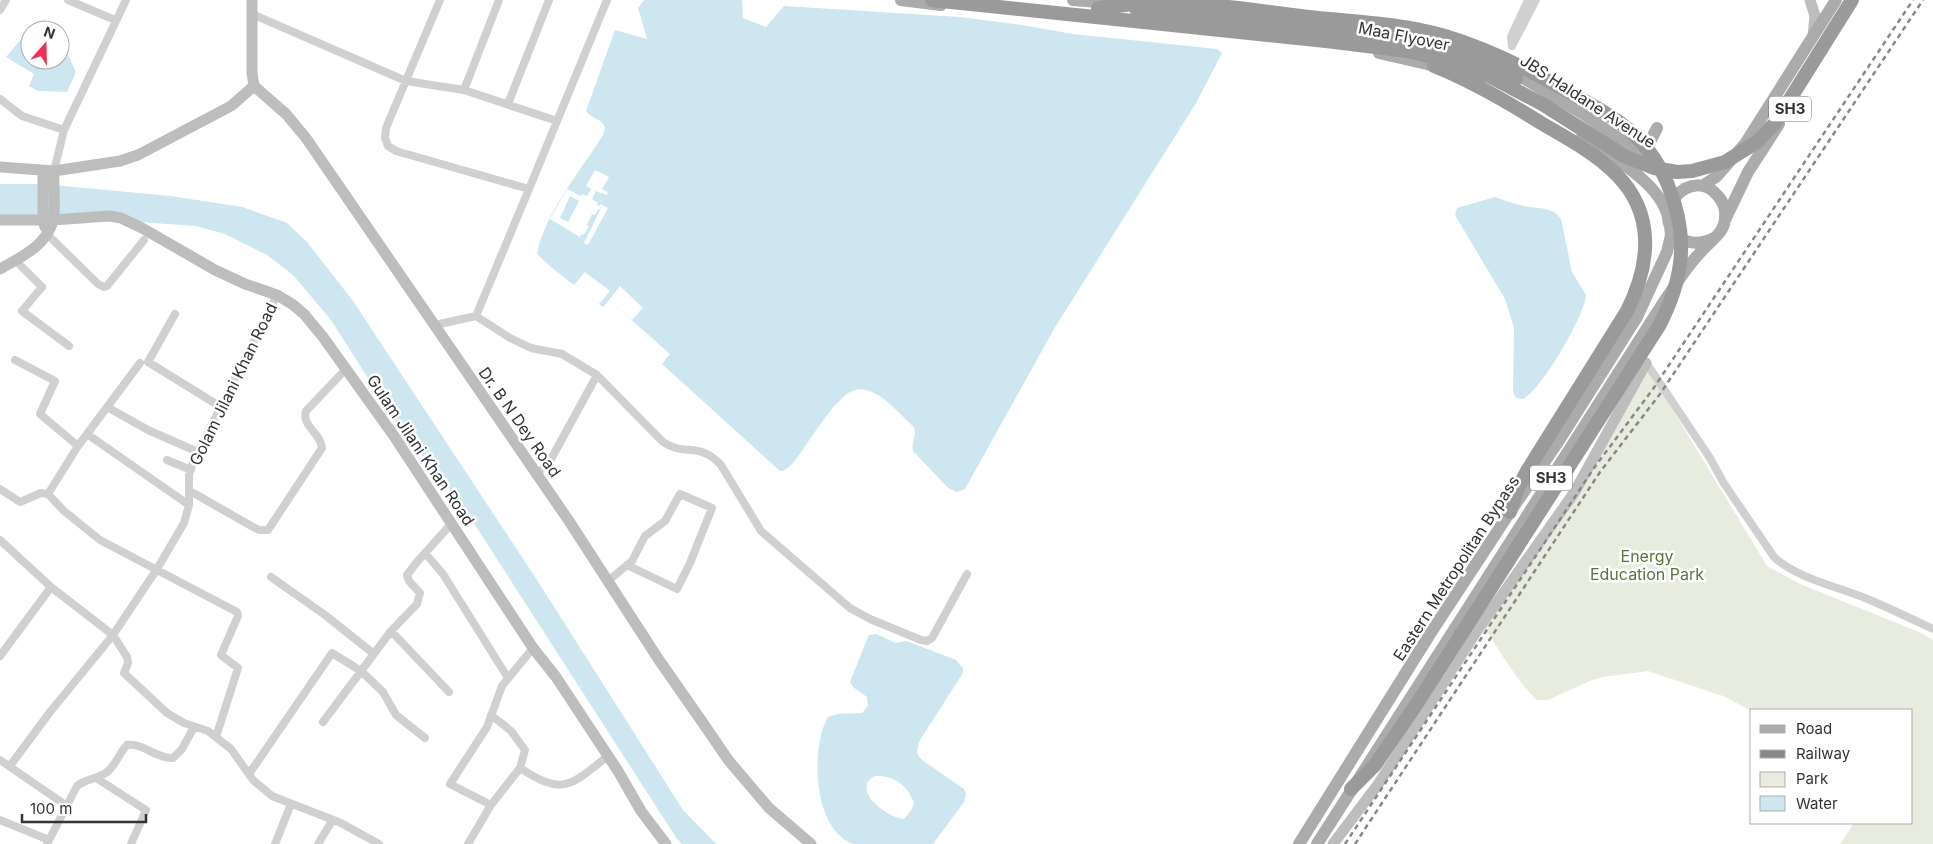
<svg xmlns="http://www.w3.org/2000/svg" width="1933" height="844" viewBox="0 0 1933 844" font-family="Inter,sans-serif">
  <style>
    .green { fill: #e7ecde }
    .water { fill: #cde6ef; fill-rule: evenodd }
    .pier { fill: #fff; fill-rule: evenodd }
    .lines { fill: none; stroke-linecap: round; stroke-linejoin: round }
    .street { stroke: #d0d0d0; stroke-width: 8 }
    .secondary { stroke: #bdbdbd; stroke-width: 11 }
    .primary { stroke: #ababab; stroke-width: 12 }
    .highway { stroke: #9a9a9a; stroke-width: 14 }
    .rail { stroke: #888; stroke-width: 2.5; stroke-dasharray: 5 4; stroke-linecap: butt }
    .labels { text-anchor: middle; stroke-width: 5; stroke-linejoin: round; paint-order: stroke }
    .shield { fill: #fff; stroke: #707070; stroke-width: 1 }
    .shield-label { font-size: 15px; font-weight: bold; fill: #333 }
    .street-label { font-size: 16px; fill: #333; stroke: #fff }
    .park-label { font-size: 16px; fill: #5c723c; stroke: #fff }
  </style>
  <rect width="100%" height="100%" fill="#fff"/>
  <!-- green -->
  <path class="green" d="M1650 372 1767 566 1800 584 1919 632 1933 640V844H1840L1854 823H1912V710L1752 711 1723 696 1648 671 1603 677 1592 680 1548 700H1537C1514 678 1501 651 1482 625L1644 373Z"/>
  <!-- water -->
  <path class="water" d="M644 0H742L743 18 766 27 784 6 960 17 1022 25 1073 34 1217 49 1222 53 1196 103 1054 329 965 489 957 492 948 488 913 451C911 442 917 436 914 427 901 416 886 396 869 391 862 388 854 389 847 394 832 405 813 435 802 451 796 459 790 470 780 471L662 364 670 354 609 300 603 307 552 268 537 254C544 214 582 169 603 135L605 127C601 118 591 119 586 111L615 30 647 39 638 8Z
    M29 30 30 60H60V41L62 42 76 72 67 92 38 91 29 86 34 74 6 57Z
    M0 184H42L171 196 242 207 287 223 307 242 353 301 537 580 683 810 716 844H682L677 839 459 500 403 433 331 320 293 275 267 255 225 234 196 226 96 219 0 216Z
    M1495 197C1505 201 1518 205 1529 207 1543 209 1552 207 1561 219L1572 272 1586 295C1586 313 1541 391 1523 399L1516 398 1513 393 1514 328 1505 299 1455 215 1457 208Z
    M876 634 896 643 906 641 909 642 956 660 963 668V673L920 740C917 749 915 753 922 760L964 789 966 794 964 802 933 844C913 844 893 844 872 844 867 844 858 844 853 844 813 830 810 748 828 717L838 714 862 713 868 706 867 697 853 687 850 682 867 639 869 635ZM875 776C893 775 908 785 914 803L912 809 904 819C888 818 849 790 875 776Z"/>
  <!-- pier -->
  <path class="pier" d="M595 170 609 177 602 189 608 192 606 195 596 191 592 199 598 203 597 205 599 206 601 204 608 208 588 245 584 243 600 210 598 209 595 215 592 214 587 225 589 226 584 235 582 234 580 237 550 219 567 189 581 196 583 194 587 196 591 189 586 186ZM570 196 579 201 568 222 560 218Z
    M585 272 610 291 599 304 574 285Z
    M620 286 643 308 632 320 609 300Z"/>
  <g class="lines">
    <!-- street -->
    <path class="street" d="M68 0 115 20
      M0 10 6 0
      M252 14 406 81 464 90 557 121
      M1512 46 1536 0
      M1512 46 1511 37 1528 0
      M464 90 499 0
      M0 99 22 116 64 130
      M508 104 549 0
      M54 171 64 130 126 0
      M529 189 607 0
      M47 234 98 284 104 287 107 286 144 240
      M15 260 42 287 22 311 69 346
      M175 314 148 362 221 407
      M476 316 510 338 531 348 562 354 597 375 663 442C685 457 699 441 721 465L761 531 850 608 870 619 921 640 927 641 932 638 967 574
      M435 325 476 316 529 189 396 151 388 146 385 138 386 128 440 0
      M15 360 55 381 40 414 78 446
      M1645 361 1710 458 1723 482 1774 557C1798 579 1840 587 1870 600 1891 609 1912 619 1933 629
      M107 407 148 430 198 452
      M87 434 189 505
      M167 460 191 470
      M537 474 550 461 597 375
      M0 489 20 502 41 493 48 494 64 511 100 540 237 612 238 616 221 655 238 668 216 737
      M190 491 253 527 259 530H268L322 448C321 433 301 426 306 411L346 369
      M48 494 78 446 140 363
      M0 540 51 587 113 635 127 657 128 663 124 673 167 713 184 723 208 731 231 749 253 780 272 796 341 823 379 844
      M425 553 443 574 508 678
      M271 577 325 615 374 654
      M608 581 632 561 645 536 665 521 680 494 712 508 690 563 677 589 627 565
      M391 631 449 692
      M0 656 51 587
      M491 715 511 731 525 750 520 768 491 805
      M323 722 391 631 417 604 420 593 409 581 407 575 417 562 452 523
      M0 760 67 806
      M10 766 50 712 113 635 157 569 184 523 189 505V475L193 462 277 295
      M520 768C564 797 571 785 608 756
      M249 774 332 653 361 671 383 692 396 715 425 738
      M96 778 146 810 131 844
      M0 820 49 840
      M47 844 77 786C85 779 98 779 107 772 116 765 119 753 127 745 144 743 157 759 173 758L182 749 194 727
      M275 844 291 804
      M318 844 332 821
      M468 844 491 805 450 784 487 727 502 686 533 648"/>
    <!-- secondary -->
    <path class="secondary" d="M252 0V73L254 86 286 114 306 138 569 521 659 660 705 726 729 761 769 808 811 844
      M1810 0 1815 16 1813 36
      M0 167 54 171 120 161 138 155 231 106 254 86
      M43 171V221L45 227
      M0 220H53L109 216 121 218 142 228 215 270 245 284 277 295 292 304 304 314 323 337 394 436 533 648 556 677 618 771 641 811 666 844
      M0 269C21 257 46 246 53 221 56 211 53 184 54 171
      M1333 844 1379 783 1478 629 1574 493 1646 363"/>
    <!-- primary -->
    <path class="primary" d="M901 0 941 5
      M1073 0 1111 3
      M1379 53 1444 68
      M1508 69 1582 113 1657 165
      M1582 137C1610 156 1660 182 1668 217
      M1643 156 1657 128
      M1702 186 1716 177 1745 144 1836 0
      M1725 220 1748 172 1779 124
      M1299 844 1430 634 1510 512 1558 442 1637 317 1667 252 1671 235 1670 226
      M1317 844 1665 300C1676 285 1686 267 1699 254 1705 246 1714 240 1720 232 1723 228 1725 222 1725 217 1726 209 1724 203 1718 196 1692 164 1647 212 1679 237 1690 245 1702 244 1714 238"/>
    <!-- highway -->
    <path class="highway" d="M932 0 1326 41 1408 51 1448 61 1491 77 1544 105 1624 156 1654 168 1677 172 1692 171 1725 162 1757 142 1775 123 1852 0
      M1098 8C1124 5 1150 2 1175 3 1223 4 1271 13 1318 18 1360 22 1404 24 1445 36 1485 48 1522 66 1558 86 1579 98 1600 108 1619 122 1641 138 1658 160 1668 185 1689 236 1684 278 1659 326L1416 705 1375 765 1351 789
      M1137 11C1190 16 1243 22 1296 28 1372 36 1449 41 1516 79
      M1434 66C1472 81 1506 101 1541 123 1567 138 1595 153 1616 174 1656 214 1650 265 1627 311L1527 471 1518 488 1510 512"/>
    <!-- rail -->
    <path class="rail" d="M1345 844 1594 468 1653 389 1913 0
      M1355 844 1600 472 1660 394 1923 0"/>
  </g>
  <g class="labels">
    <!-- shield labels -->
    <g class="shield">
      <rect x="1769" y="96.5" width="42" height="25" rx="4"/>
      <rect x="1530" y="465.5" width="42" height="25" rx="4"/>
    </g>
    <g class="shield-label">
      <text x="1790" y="114">SH3</text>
      <text x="1551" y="483">SH3</text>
    </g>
    <!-- street labels -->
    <g class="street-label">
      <text transform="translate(1404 36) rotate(11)" y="6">Maa Flyover</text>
      <text transform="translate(1588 101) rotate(33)" y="6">JBS Haldane Avenue</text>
      <text transform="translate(233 384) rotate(-64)" y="6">Golam Jilani Khan Road</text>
      <text transform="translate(520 422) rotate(55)" y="6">Dr. B N Dey Road</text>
      <text transform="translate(421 450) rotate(56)" y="6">Gulam Jilani Khan Road</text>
      <text transform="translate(1456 568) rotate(-57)" y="6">Eastern Metropolitan Bypass</text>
    </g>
    <!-- park labels -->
    <g class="park-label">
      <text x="1647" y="562">Energy<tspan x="1647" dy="18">Education Park</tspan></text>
    </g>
  </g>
  <!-- legend -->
  <rect x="1750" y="709" width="162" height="115" fill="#ffffff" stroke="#adadad"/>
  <rect x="1760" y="725" width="25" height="8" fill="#ababab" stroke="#adadad"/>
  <text x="1796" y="734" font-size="15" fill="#333333">Road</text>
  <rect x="1760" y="750" width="25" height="8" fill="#888888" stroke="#adadad"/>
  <text x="1796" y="759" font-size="15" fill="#333333">Railway</text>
  <rect x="1760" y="772" width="25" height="15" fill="#e7ecde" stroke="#adadad"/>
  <text x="1796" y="784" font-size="15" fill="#333333">Park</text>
  <rect x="1760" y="796" width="25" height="15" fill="#cde6ef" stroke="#adadad"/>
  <text x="1796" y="809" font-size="15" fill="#333333">Water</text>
  <!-- north arrow -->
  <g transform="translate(45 45) rotate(20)"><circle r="24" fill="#ffffff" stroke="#adadad"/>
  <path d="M0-4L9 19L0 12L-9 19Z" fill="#ee3056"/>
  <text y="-8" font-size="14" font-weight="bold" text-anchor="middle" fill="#333333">N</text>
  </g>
  <!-- scale -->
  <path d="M22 814v8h124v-8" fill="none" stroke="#333333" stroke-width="2.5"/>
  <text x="30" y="814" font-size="15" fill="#333333" stroke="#ffffff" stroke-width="4" paint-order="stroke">100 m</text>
</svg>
